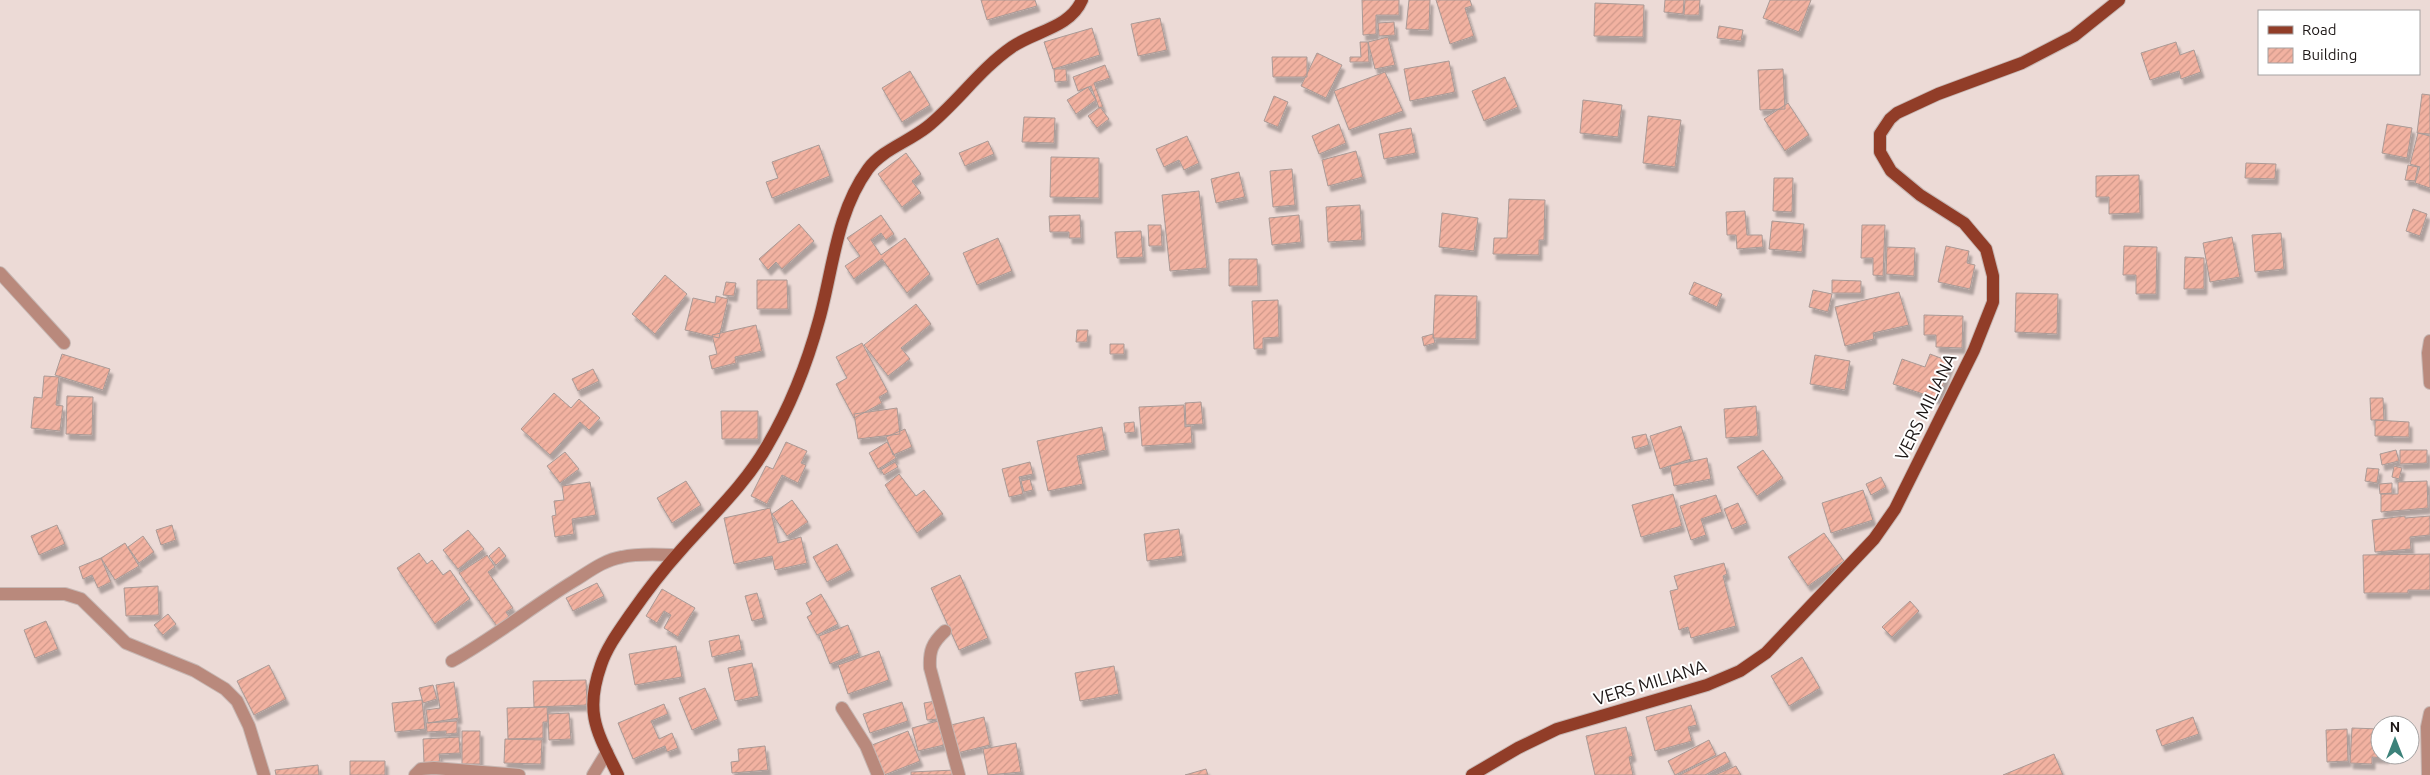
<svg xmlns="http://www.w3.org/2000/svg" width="2430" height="775" viewBox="0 0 2430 775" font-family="Ubuntu,sans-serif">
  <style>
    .building { fill: url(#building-hatch); stroke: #aa9a96; filter: url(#shadow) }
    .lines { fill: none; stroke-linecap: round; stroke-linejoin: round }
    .minor-casing { stroke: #c7b7b3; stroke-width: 14 }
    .major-casing { stroke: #c7b7b3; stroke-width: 14 }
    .minor { stroke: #b9897c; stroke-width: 12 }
    .major { stroke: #913d28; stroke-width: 12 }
    .labels { text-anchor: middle; stroke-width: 4; stroke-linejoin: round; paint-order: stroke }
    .street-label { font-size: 18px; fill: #1d1716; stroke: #fff }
  </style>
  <defs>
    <pattern id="building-hatch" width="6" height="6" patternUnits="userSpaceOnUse" patternTransform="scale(1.25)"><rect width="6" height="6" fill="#f2b2a1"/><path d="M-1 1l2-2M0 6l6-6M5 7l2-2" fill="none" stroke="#cf988a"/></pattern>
    <filter id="shadow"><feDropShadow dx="3" dy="5.5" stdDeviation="1" flood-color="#0004"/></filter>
  </defs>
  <rect width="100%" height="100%" fill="#ecdad6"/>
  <!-- building -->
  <path class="building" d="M981 0H1035L1037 6 987 20Z
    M1362 0H1399V15H1376V34L1363 35Z
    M1409 0H1430L1429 30 1406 29Z
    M1436 0H1470L1472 6 1465 8 1474 36 1450 44Z
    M1665 0H1684L1683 14 1664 12Z
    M1685 0H1700L1699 15H1684Z
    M1770 0H1811L1799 32 1763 18Z
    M1595 3 1644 5 1643 37 1594 36Z
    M1160 18 1167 50 1138 56 1131 24Z
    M1394 22 1395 35 1379 36 1378 23Z
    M1719 26 1743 30 1741 41 1717 38Z
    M1092 28 1100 55 1053 69 1044 42Z
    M1388 37 1395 65 1375 69 1368 42Z
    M1360 42H1368L1369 62H1350V57H1361Z
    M2176 42 2180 55 2194 50 2201 72 2181 79 2179 71 2150 80 2141 53Z
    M1317 53 1342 65 1326 98 1301 86Z
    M1272 57H1307V77H1273Z
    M1449 61 1455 92 1410 101 1404 69Z
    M1105 65 1110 78 1094 83 1103 107 1099 108 1091 86 1078 91 1073 77Z
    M1054 69H1066L1067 81 1055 82Z
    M1783 69 1785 109 1760 110 1758 70Z
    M910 71 930 105 902 122 882 88Z
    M1385 72 1403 111 1349 130 1334 91Z
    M1505 77 1518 107 1484 121 1472 91Z
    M1088 87 1096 100 1076 114 1067 100Z
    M2422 94 2430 95V134L2417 133Z
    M1274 96 1288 102 1278 127 1264 121Z
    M1583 100 1622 105 1618 137 1580 133Z
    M1788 103 1809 135 1785 151 1764 119Z
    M1100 107 1109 119 1097 128 1088 116Z
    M1648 116 1681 120 1675 167 1643 163Z
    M1024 117 1055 118 1054 143 1022 142Z
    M1339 124 1346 143 1319 154 1312 136Z
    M2387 124 2412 128 2407 158 2382 153Z
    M1411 128 1416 153 1384 159 1379 134Z
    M2418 133 2430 136V188L2415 183 2420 167 2410 164Z
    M1187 136 1199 163 1184 170 1179 160 1164 167 1156 149Z
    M988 141 994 154 965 166 959 153Z
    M819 145 830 176 772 198 766 182 778 178 772 162Z
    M1356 151 1363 177 1328 186 1322 160Z
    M906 153 921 174 912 181 921 193 902 207 878 174Z
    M1051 157 1099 158V198L1050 197Z
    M2246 163 2276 164 2275 179 2245 178Z
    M2408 165 2418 167 2415 181 2405 180Z
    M1292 169 1295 205 1273 207 1270 171Z
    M1239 172 1245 197 1216 203 1211 179Z
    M2139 175 2140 213 2109 214V197H2096V176Z
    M1774 178H1793L1792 212 1773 211Z
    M1199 191 1207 268 1170 271 1162 195Z
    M1509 199 1545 200 1544 240H1539V255L1493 254 1494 238H1507Z
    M1360 205 1362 240 1328 242 1326 207Z
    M2413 209 2427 214 2420 236 2406 231Z
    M1745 211 1747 235H1762L1763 247 1737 249 1736 235H1727L1726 212Z
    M1442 213 1478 218 1474 251 1439 247Z
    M881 215 894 234 886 240 881 233 871 240 881 255 905 238 930 274 907 293 882 259 854 279 845 266 860 256 847 238Z
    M1080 215 1081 238H1069V232H1050L1049 216Z
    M1299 215 1301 242 1272 245 1269 218Z
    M1772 221 1804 224 1802 252 1769 249Z
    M799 224 814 241 782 269 776 262 768 270 759 259Z
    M1148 225H1161L1162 246H1149Z
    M1862 225H1885L1883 276 1873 275V258H1861Z
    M1141 231 1143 257 1117 258 1115 232Z
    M2281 233 2284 269 2255 272 2252 235Z
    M2232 237 2240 277 2210 282 2203 243Z
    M998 238 1012 271 977 285 963 253Z
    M1946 246 1969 251 1967 263 1975 265 1970 289 1938 282Z
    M2124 246 2157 247 2156 294H2136V275H2123Z
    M1887 247 1915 248 1914 276 1886 274Z
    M2185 257 2204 258V289H2184Z
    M1229 259H1257L1258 286H1229Z
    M665 275 687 294 655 334 632 314Z
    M757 280H787L788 309H757Z
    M1832 280 1861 281V293H1832Z
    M726 282 736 283 734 296 723 295Z
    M1694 282 1722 294 1717 307 1689 294Z
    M1813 290 1832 294 1828 312 1809 307Z
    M1899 292 1909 325 1873 333 1874 339 1845 346 1835 307Z
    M2016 293 2058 294 2057 334 2015 332Z
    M1435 295 1477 296 1476 339 1433 338Z
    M716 296 728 299 719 338 685 330 693 298 715 303Z
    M1278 300 1279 337 1263 338V349H1254L1252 301Z
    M916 304 931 324 901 348 910 359 888 376 864 345Z
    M1924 315 1963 316 1962 348 1936 347V335H1924Z
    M756 325 762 351 735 357 736 363 712 369 709 356 717 354 712 335Z
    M1077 330H1088L1087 342H1076Z
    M1433 334 1435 343 1424 346 1422 337Z
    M862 343 888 392 879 397 882 403 854 418 836 384 847 378 836 357Z
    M1110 344H1124V354H1110Z
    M62 354 110 369 103 390 55 375Z
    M1930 354 1951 362 1938 399 1893 384 1902 359 1925 367Z
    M1815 355 1850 361 1845 390 1810 384Z
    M593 369 599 381 578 391 572 379Z
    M44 376 59 377 56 405 63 406 60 431 31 428 34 397 42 398Z
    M554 393 571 408 579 399 600 418 589 430 580 422 550 455 521 429Z
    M67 396 93 397 92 435 66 434Z
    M2370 398H2383L2384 420H2371Z
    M1201 402 1203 424 1186 425 1185 403Z
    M1184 405 1185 427 1191 426 1192 443 1142 446 1139 407Z
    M1756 406 1758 436 1726 438 1724 409Z
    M897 408 900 434 858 439 854 414Z
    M721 411H758V439H722Z
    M2375 420 2409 422V437L2375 436Z
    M1134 422 1135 432 1125 433 1124 423Z
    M1681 426 1691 459 1660 469 1650 436Z
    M1102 427 1106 450 1077 456 1083 484 1048 491 1037 441Z
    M905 429 912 447 893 455 886 437Z
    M1646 434 1649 445 1635 449 1632 437Z
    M786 442 807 451 801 463 806 465 798 483 782 475 767 504 751 496 766 466 773 469Z
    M887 442 896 458 878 469 869 453Z
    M1763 450 1783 478 1757 496 1737 467Z
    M2396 450 2399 461 2382 465 2380 454Z
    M2400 450H2427V463L2400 464Z
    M565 452 579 469 560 483 547 466Z
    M1707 458 1711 479 1674 486 1670 466Z
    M895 462 898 467 884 475 881 470Z
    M1030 462 1033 474 1019 477 1023 494 1009 497 1002 469Z
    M2394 466 2402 468 2399 479 2392 477Z
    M2367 468 2379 469 2377 483 2365 481Z
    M899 474 916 496 924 490 943 514 917 533 885 485Z
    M1881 477 1886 487 1871 495 1866 484Z
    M1030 479 1033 490 1024 492 1021 481Z
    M686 481 701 505 672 523 657 498Z
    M2427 481 2428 508 2381 512V494H2398V482Z
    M590 482 596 515 572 519 574 534 555 537 552 516 556 515 554 501 564 500 562 486Z
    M2392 483V493L2380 494 2379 484Z
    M1863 490 1873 520 1831 533 1822 503Z
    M1673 494 1682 526 1641 537 1632 505Z
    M1716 495 1722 512 1701 519 1706 535 1691 540 1680 506Z
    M792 500 808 522 787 536 772 514Z
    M1738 503 1747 523 1732 529 1724 509Z
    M770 508 778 543 801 537 807 563 775 570 772 556 734 564 724 518Z
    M2405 516V518L2430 516V535L2410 537 2411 549 2375 552 2372 520Z
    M57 525 65 544 39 555 31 536Z
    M172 525 176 540 161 545 156 530Z
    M1179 529 1183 556 1147 561 1144 534Z
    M468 530 484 549 458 569 443 550Z
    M1824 533 1844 561 1808 586 1788 557Z
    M143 536 154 552 139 563 128 547Z
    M125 543 139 566 115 580 101 558Z
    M837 544 851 570 827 582 813 557Z
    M499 547 506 556 496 565 489 556Z
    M419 553 427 564 432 560 443 575 450 570 470 599 435 624 397 568Z
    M2430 554V590H2408V593H2364L2363 555Z
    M487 555 495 567 488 572 513 608 506 612 512 621 499 629 459 573Z
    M101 558 111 582 98 588 92 575 83 579 79 567Z
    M1724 563 1727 574 1723 576 1736 626 1691 638 1688 627 1679 630 1670 591 1678 589 1674 576Z
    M960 575 988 638 959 650 931 588Z
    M597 583 604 596 573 611 566 598Z
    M158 586 159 615 126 616 124 588Z
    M662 589 695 608 678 637 664 628 671 615 664 611 657 623 646 616Z
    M757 593 764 618 752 621 745 596Z
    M821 594 838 624 817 635 807 617 812 614 806 603Z
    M1910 601 1919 611 1892 637 1882 627Z
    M168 614 176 624 163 635 154 625Z
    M46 621 58 649 35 658 24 630Z
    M848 625 859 653 830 664 819 636Z
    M739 635 742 650 712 657 709 641Z
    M676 646 682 677 635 685 629 654Z
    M879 651 889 680 848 694 838 665Z
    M1802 657 1820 688 1789 706 1771 676Z
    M752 663 759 696 735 701 728 668Z
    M269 665 286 699 254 715 237 681Z
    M1114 666 1119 694 1080 701 1075 673Z
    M586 680 587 705 534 707 533 681Z
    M454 682 459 718 428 723 426 710 440 708 436 685Z
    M433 685 437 699 423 703 419 688Z
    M705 688 718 719 692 730 679 698Z
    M422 700 425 729 395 732 392 703Z
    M936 701 938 719 927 720 924 703Z
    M902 702 908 721 870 733 863 714Z
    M664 704 668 714 651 721 659 739 672 733 678 748 667 752 665 746 633 759 618 723Z
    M1691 705 1697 725 1688 727 1692 741 1655 751 1646 717Z
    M547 707 548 722H543V738L508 739 507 708Z
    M569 713 571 739 549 740 548 714Z
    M984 717 990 745 957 753 951 725Z
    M2193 717 2199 734 2162 746 2156 730Z
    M457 721V733L446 734V731L427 732 426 723Z
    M938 721 944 745 918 751 912 728Z
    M1626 727 1633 756 1629 757 1633 775H1595L1586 736Z
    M2352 728 2380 729V755H2386V758L2372 757V764L2350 763Z
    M2347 729 2348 761 2327 762 2326 730Z
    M462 731H480V764H462Z
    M908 731 920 761 884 775 872 745Z
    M459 737 460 753 439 754 440 762 424 763 423 739Z
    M505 739 542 740 541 764 504 763Z
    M1709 740 1716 755 1675 775 1668 761Z
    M1016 743 1021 772 988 775 983 749Z
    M765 746 768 770 732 773 731 762 739 761 738 749Z
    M1725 752 1730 762 1705 775H1680Z
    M2054 754 2063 775H2003Z
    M350 761H385V775H350Z
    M318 765 319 775H276L275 770Z
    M1736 766 1741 775H1715Z
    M1206 769 1208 775H1185Z
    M955 770V775H911V772Z"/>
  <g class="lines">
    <defs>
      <path id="minor" d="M0 273 64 343
        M2430 341 2428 353 2430 383
        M0 594H65L81 599 126 643 195 671 225 689 237 701 249 726 264 775
        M945 631C932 643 929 651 930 668L959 775
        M452 661C495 637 533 606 574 581 590 571 604 560 622 557 640 553 658 555 676 555
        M842 708 866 746 878 775
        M415 775 421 769 434 768 519 775
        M593 775 607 752
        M2428 775 2427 727 2430 713"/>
      <path id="major" d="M618 775C597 732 584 713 601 665 607 647 619 631 630 615 646 592 662 571 681 550 711 516 745 485 767 446 790 407 807 364 819 320 833 270 836 213 868 169 882 150 908 142 927 127 957 103 980 69 1012 47 1035 31 1070 28 1082 0
        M1472 775 1518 748 1557 729 1707 685 1740 671 1766 653 1874 539 1895 509 1974 350 1993 302V276L1986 249 1964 223 1920 195 1891 171 1880 152V134L1890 119 1897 113 1938 94 2022 63 2074 36 2119 0"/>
    </defs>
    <!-- minor casing -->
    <use href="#minor" class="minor-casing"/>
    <!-- major casing -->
    <use href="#major" class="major-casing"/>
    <!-- minor -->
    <use href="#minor" class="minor"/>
    <!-- major -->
    <use href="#major" class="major"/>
  </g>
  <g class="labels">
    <!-- street labels -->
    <g class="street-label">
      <text transform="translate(1926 407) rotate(-64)" y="6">VERS MILIANA</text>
      <text transform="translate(1650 683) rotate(-17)" y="6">VERS MILIANA</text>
    </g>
  </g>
  <!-- legend -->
  <rect x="2258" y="10" width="162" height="65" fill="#ffffff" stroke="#a5a2a2"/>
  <rect x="2268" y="26" width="25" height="8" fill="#913d28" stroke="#a5a2a2"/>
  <text x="2302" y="35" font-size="15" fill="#1d1716">Road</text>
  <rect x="2268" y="48" width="25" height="15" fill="url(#building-hatch)" stroke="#a5a2a2"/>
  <text x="2302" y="60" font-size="15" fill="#1d1716">Building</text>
  <!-- north arrow -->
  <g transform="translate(2395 740)"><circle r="24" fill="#ffffff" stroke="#a5a2a2"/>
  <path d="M0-4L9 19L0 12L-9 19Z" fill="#3c827a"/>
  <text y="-8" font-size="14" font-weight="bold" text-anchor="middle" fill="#1d1716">N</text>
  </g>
</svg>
